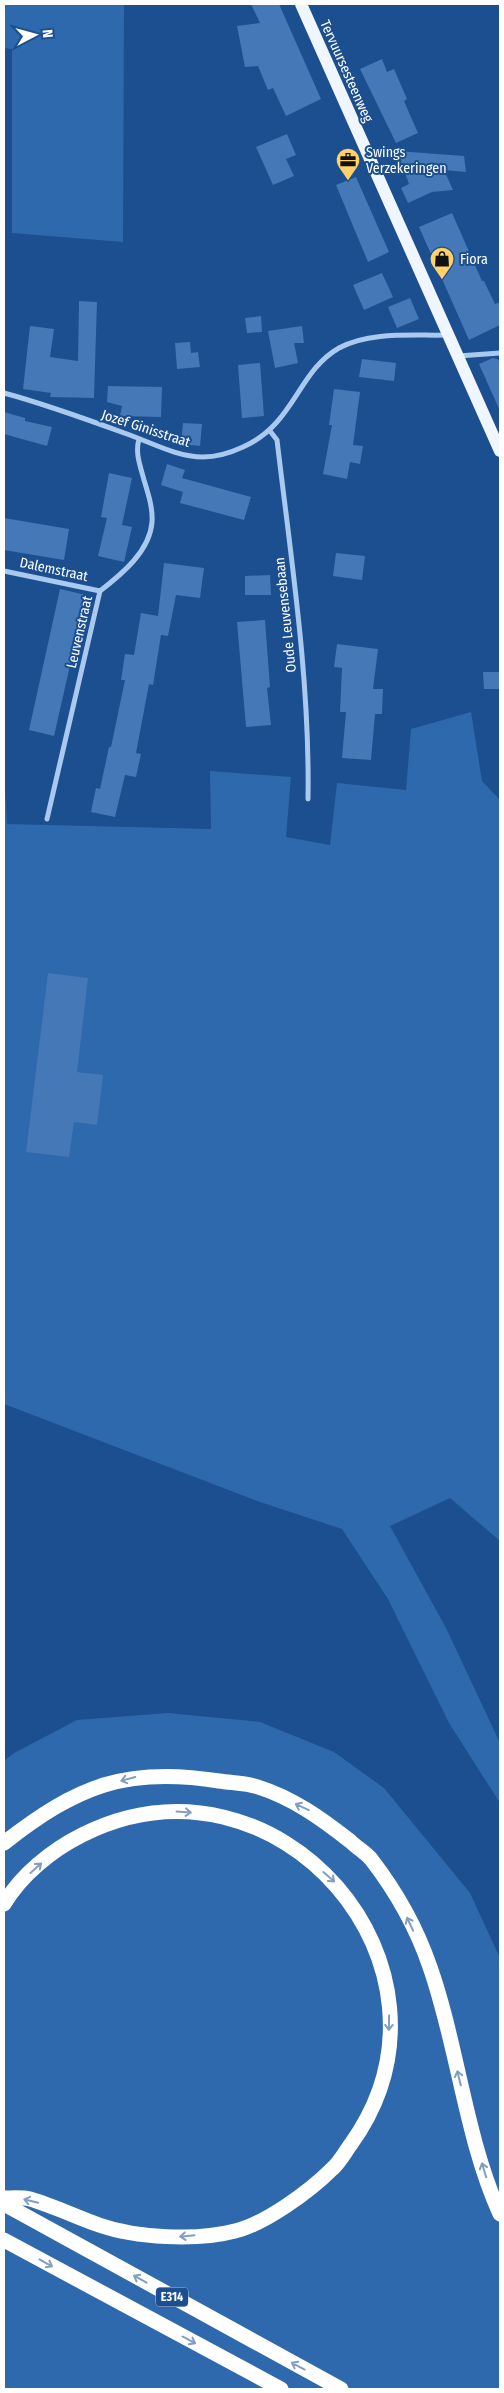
<svg xmlns="http://www.w3.org/2000/svg" width="504" height="2393" viewBox="0 0 504 2393" font-family="'Fira Sans Condensed',sans-serif">
  <style>
    .green { fill: #2e69ad }
    .building { fill: #4478b7 }
    .lines { fill: none; stroke-linecap: round; stroke-linejoin: round }
    .street { stroke: #a9c9ee; stroke-width: 5 }
    .primary { stroke: #f0f6ff; stroke-width: 12 }
    .highway { stroke: #fff; stroke-width: 15 }
    .oneway { stroke: #829ec1 }
    .labels { text-anchor: middle; stroke-width: 4; stroke-linejoin: round; paint-order: stroke }
    .shield { fill: #1b4f8f; stroke: #bbcadd; stroke-width: 1 }
    .shield-label { font-size: 12px; font-weight: bold; fill: #fff }
    .street-label { font-size: 14px; fill: #fff; stroke: #1b4f8f }
    .poi-label { font-size: 14px; fill: #fff; stroke: #1b4f8f; text-anchor: start }
  </style>
  <rect width="100%" height="100%" fill="#1b4f8f"/>
  <!-- green -->
  <path class="green" d="M10 4H124L123 242 12 233V49L4 48V5Z
    M471 712 482 781 500 800V1541L450 1498 390 1526 446 1628 500 1743V1803L449 1723 388 1599 342 1529 260 1502 4 1404V772L7 824 211 829 210 771 291 777 286 837 330 845 337 783 406 790 411 729Z
    M168 1713 260 1722 334 1752 384 1788 470 1893 500 1958V2389H4V1761L14 1753 77 1720Z"/>
  <!-- building -->
  <path class="building" d="M251 4H279L321 99 286 116 273 88 268 90 258 66 245 67 237 26 260 23Z
    M382 59 387 72 394 69 407 99 404 101 418 133 396 143 360 69Z
    M287 134 296 155 286 159 294 176 273 185 256 147Z
    M397 151 464 156 466 172 444 170 453 190 432 192 408 203 401 188 409 184Z
    M356 177 389 252 368 262 336 185Z
    M452 213 482 281H484L495 304 500 302V325L469 340 419 227Z
    M382 273 393 297 364 310 353 285Z
    M410 298 419 319 397 328 388 307Z
    M79 301 97 302 94 398 50 397 51 393 23 389 30 326 54 329 50 357 78 361Z
    M261 316 262 332 247 333 245 318Z
    M302 326 304 343H294L298 363 275 368 268 331Z
    M190 342 191 353 198 352 200 367 177 369 175 343Z
    M493 358 500 360V411L479 364Z
    M362 359 396 363 394 381 359 377Z
    M260 363 264 416 242 418 238 365Z
    M108 386 162 387 161 417 120 416 122 406 107 402Z
    M334 389 360 392 353 445 363 446 360 464 350 462 347 479 323 474 332 425H329Z
    M4 412 25 418V421L52 427 47 446 4 434Z
    M183 423 202 424 200 446 181 444Z
    M167 464 185 470 182 478 251 497 244 520 180 503 183 492 161 485Z
    M109 473 132 478 122 525 132 527 124 562 98 556 107 518 101 517Z
    M4 518 69 529 64 560 4 550Z
    M336 553 365 556 362 580 333 576Z
    M164 563 204 568 200 598 176 595 168 636 161 635 153 685 149 684 136 753 141 754 136 777 125 775 115 817 91 812 96 788 100 789 109 747H111L125 680H121L125 654 134 655 141 613 158 616Z
    M270 575 271 595H245V576Z
    M60 589 86 595 54 736 29 730Z
    M265 620 270 687 267 688 271 725 246 727 237 622Z
    M337 644 378 649 373 689H383L382 714H375L371 760 342 758 346 712H340L342 668 334 667Z
    M483 672H500V689H484Z
    M48 973 88 978 77 1072 103 1075 97 1125 74 1122 69 1157 26 1152Z"/>
  <g class="lines">
    <!-- street -->
    <path class="street" d="M458 356 500 353
      M4 393C45 404 86 419 127 434 150 442 177 457 203 457 217 457 230 453 243 447 295 424 297 372 339 348 370 331 414 336 448 335
      M270 431 277 440C291 559 310 679 308 799
      M4 571 100 591
      M47 819 100 591C122 574 150 551 152 522 153 508 148 493 144 480 140 465 135 453 139 439"/>
    <!-- primary -->
    <path class="primary" d="M301 4 500 451"/>
    <!-- highway -->
    <path class="highway" d="M4 1843C77 1786 126 1766 219 1781 232 1783 246 1783 258 1787 293 1798 322 1819 350 1841 356 1847 365 1852 371 1859 395 1890 417 1929 430 1967 458 2047 465 2136 500 2214
      M4 1904C21 1875 52 1850 82 1835 277 1737 477 1968 351 2144 345 2152 340 2162 332 2169 310 2191 265 2224 235 2231 197 2241 136 2238 99 2225 76 2217 54 2206 30 2199 22 2197 12 2198 4 2198
      M4 2204 341 2389
      M4 2240 281 2389"/>
  </g>
  <!-- one-way arrows -->
  <defs><path id="oneway-shaft" d="M-6 0H5M1.5-3L5.5 0L1.5 3" fill="none" stroke-width="1.6" stroke-linecap="round" stroke-linejoin="round" transform="scale(1.25)"/></defs>
  <g class="oneway">
    <use href="#oneway-shaft" transform="translate(128 1779) rotate(165)"/>
    <use href="#oneway-shaft" transform="translate(302 1807) rotate(-155)"/>
    <use href="#oneway-shaft" transform="translate(184 1812) rotate(4)"/>
    <use href="#oneway-shaft" transform="translate(36 1868) rotate(-42)"/>
    <use href="#oneway-shaft" transform="translate(329 1877) rotate(41)"/>
    <use href="#oneway-shaft" transform="translate(410 1924) rotate(-115)"/>
    <use href="#oneway-shaft" transform="translate(389 2023) rotate(91)"/>
    <use href="#oneway-shaft" transform="translate(459 2078) rotate(-104)"/>
    <use href="#oneway-shaft" transform="translate(484 2170) rotate(-107)"/>
    <use href="#oneway-shaft" transform="translate(31 2201) rotate(-166)"/>
    <use href="#oneway-shaft" transform="translate(187 2236) rotate(174)"/>
    <use href="#oneway-shaft" transform="translate(46 2263) rotate(29)"/>
    <use href="#oneway-shaft" transform="translate(140 2279) rotate(-151)"/>
    <use href="#oneway-shaft" transform="translate(189 2340) rotate(28)"/>
    <use href="#oneway-shaft" transform="translate(298 2366) rotate(-152)"/>
  </g>
  <!-- icons -->
  <defs>
    <symbol id="office-pin" viewBox="-11 -11 22 30"><path d="M0 17L-7.5 6A9.5 9.5 0 1 1 7.5 6Z" fill="#ffd166" stroke="#1b4f8f"/><path d="M-6-3h4V-5.5h4V-3h4V5H-6ZM-1-4.5V-3h2v-1.5ZM-6 0V1H6V0Z" fill="#111"/></symbol>
    <symbol id="shop-pin" viewBox="-11 -11 22 30"><path d="M0 17L-7.5 6A9.5 9.5 0 1 1 7.5 6Z" fill="#ffd166" stroke="#1b4f8f"/><path d="M-5-2.5h2.3a2.7 3.5 0 0 1 5.4 0H5L5.5 6h-11ZM-1.5-2.5h3a1.5 2.3 0 0 0-3 0Z" fill="#111"/></symbol>
  </defs>
  <g fill-rule="evenodd">
    <use href="#office-pin" x="334" y="146" width="28" height="38"/>
    <use href="#shop-pin" x="428" y="245" width="28" height="38"/>
  </g>
  <g class="labels">
    <!-- shield labels -->
    <rect class="shield" x="156" y="2287.5" width="32" height="19" rx="4"/>
    <g class="shield-label">
      <text x="172" y="2301">E314</text>
    </g>
    <!-- street labels -->
    <g class="street-label">
      <text transform="translate(347 71) rotate(66)" y="5">Tervuursesteenweg</text>
      <text transform="translate(146 428) rotate(18)" y="5">Jozef Ginisstraat</text>
      <text transform="translate(54 569) rotate(12)" y="5">Dalemstraat</text>
      <text transform="translate(285 615) rotate(-96)" y="5">Oude Leuvensebaan</text>
      <text transform="translate(79 632) rotate(-77)" y="5">Leuvenstraat</text>
    </g>
    <!-- poi labels -->
    <g class="poi-label">
      <text x="366" y="157">Swings<tspan x="366" dy="16">Verzekeringen</tspan></text>
      <text x="460" y="264">Fiora</text>
    </g>
  </g>
  <!-- border -->
  <rect width="504" height="2393" fill="none" stroke="#ffffff" stroke-width="10"/>
  <!-- north arrow -->
  <g transform="translate(35 35) rotate(84)" stroke="#1b4f8f" stroke-width="4" paint-order="stroke">
  <path d="M0-4L9 19L0 12L-9 19Z" fill="#ffffff"/>
  <text y="-8" font-size="14" font-weight="bold" text-anchor="middle" fill="#ffffff">N</text>
  </g>
</svg>
